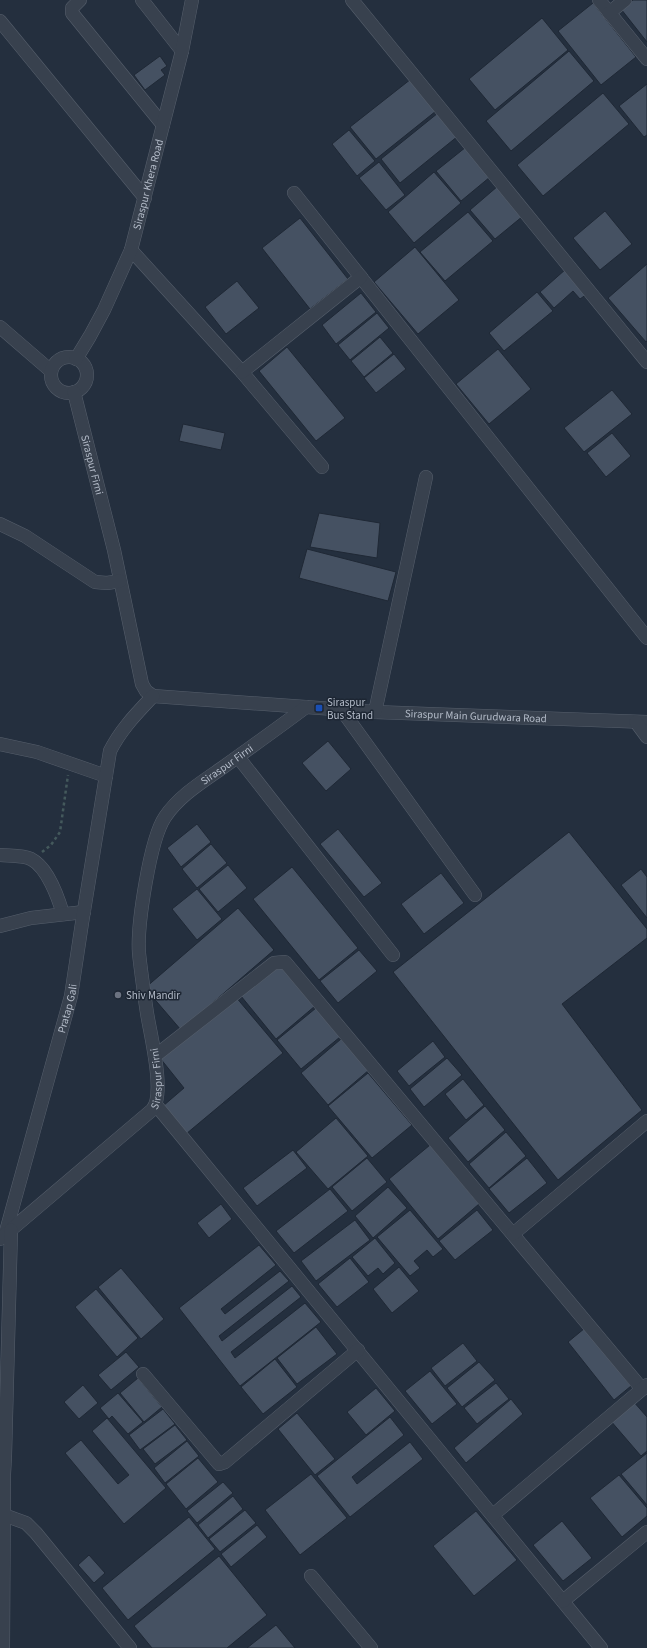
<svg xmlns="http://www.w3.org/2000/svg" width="647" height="1648" viewBox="0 0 647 1648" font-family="'Source Sans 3',sans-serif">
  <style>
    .building { fill: #455162; stroke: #1f2835 }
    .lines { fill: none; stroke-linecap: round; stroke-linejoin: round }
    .minor-casing { stroke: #565f6c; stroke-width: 14 }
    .path { stroke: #44595c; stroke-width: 2.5; stroke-dasharray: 3 3; stroke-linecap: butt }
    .minor { stroke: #38414e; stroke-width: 13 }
    .transit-dot { fill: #1a4fb4; stroke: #1d2633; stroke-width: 1.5 }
    .worship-dot { fill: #6b7280; stroke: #1d2633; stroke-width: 1.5 }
    .labels { text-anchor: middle; stroke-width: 3; stroke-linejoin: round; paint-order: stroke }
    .street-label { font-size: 11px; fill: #b4bcc9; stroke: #1d2633 }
    .poi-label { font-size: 11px; fill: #b4bcc9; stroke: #1d2633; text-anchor: start }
  </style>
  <rect width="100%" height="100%" fill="#242f3e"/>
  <!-- building -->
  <path class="building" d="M633 0H647V42L621 9Z
    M593 3 636 57 601 85 558 31Z
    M542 18 568 50 495 110 469 79Z
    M569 51 594 81 511 151 486 121Z
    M160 56 167 66 161 70 165 75 145 90 134 75Z
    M411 79 436 111 376 159 350 127Z
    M647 84V135L644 137 619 106Z
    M603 93 629 124 543 196 517 165Z
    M438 113 458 136 400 183 381 159Z
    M349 130 375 161 357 176 332 144Z
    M466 147 490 177 461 201 436 171Z
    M379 162 405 195 386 210 359 178Z
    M434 172 461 203 414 243 388 212Z
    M498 186 523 216 495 239 470 210Z
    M605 211 632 244 600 270 573 238Z
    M468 212 493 241 445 281 420 252Z
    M300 218 348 279 310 309 262 248Z
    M415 247 459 300 418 334 374 282Z
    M647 264V341L646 342 608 298Z
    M566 269 587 294 580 299 573 291 554 308 540 292Z
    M237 281 259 308 226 334 205 307Z
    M537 292 553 311 504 351 489 333Z
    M361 293 376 312 336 344 322 325Z
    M377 313 389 328 350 360 338 345Z
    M380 337 393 353 364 377 351 361Z
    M287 347 345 418 316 441 259 371Z
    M498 349 531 389 489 424 456 384Z
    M394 354 406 369 376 393 364 378Z
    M612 390 632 414 584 452 564 428Z
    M183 424 225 433 221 450 179 441Z
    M612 433 631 456 606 477 587 453Z
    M319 513 380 523 377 558 310 547Z
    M307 549 396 572 388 601 299 578Z
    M328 741 351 769 326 791 302 763Z
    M197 824 211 842 181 867 167 848Z
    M338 829 382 883 364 897 320 844Z
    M569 832 647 929V938L562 1004 642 1110 558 1180 393 972Z
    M211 844 227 863 197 888 182 869Z
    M228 865 247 888 218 912 199 889Z
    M292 867 358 948 319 980 253 899Z
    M641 869 647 877V918L621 885Z
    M441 873 464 903 424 934 401 904Z
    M197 889 222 919 197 940 172 909Z
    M238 908 274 950 181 1030 145 988Z
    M359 950 377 971 338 1003 320 981Z
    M280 964 315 1006 276 1039 241 996Z
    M235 996 283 1053 186 1134 163 1106 184 1088 160 1058Z
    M316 1008 340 1037 301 1069 277 1040Z
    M341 1039 369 1070 328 1105 301 1073Z
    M433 1041 445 1057 409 1086 397 1071Z
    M447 1058 462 1075 424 1107 410 1089Z
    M368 1073 412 1125 372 1158 328 1106Z
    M463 1079 484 1105 466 1120 445 1094Z
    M485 1106 505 1130 468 1162 448 1138Z
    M336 1118 368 1156 328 1189 296 1152Z
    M506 1132 526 1156 489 1188 469 1164Z
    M430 1145 479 1204 438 1239 389 1179Z
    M293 1150 307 1168 257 1206 243 1188Z
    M367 1158 387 1182 352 1211 332 1187Z
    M527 1158 547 1183 509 1213 489 1189Z
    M388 1187 407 1208 373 1238 355 1216Z
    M330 1189 348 1211 294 1253 276 1231Z
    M221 1204 232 1219 209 1238 197 1223Z
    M410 1210 443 1249 433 1257 427 1250 414 1261 420 1268 410 1276 377 1237Z
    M477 1210 493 1230 455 1260 439 1241Z
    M355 1220 370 1240 316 1281 301 1261Z
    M375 1238 395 1263 383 1274 378 1268 368 1276 352 1257Z
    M259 1245 276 1265 221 1309 225 1314 280 1271 289 1281 219 1336 222 1341 292 1286 301 1297 231 1352 235 1358 305 1303 321 1322 240 1386 179 1308Z
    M350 1258 369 1282 337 1307 318 1284Z
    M399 1267 419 1291 392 1313 373 1289Z
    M121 1268 164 1319 141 1339 98 1287Z
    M96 1289 138 1338 117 1357 75 1307Z
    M316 1327 337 1354 297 1384 277 1358Z
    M585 1328 631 1386 614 1400 568 1342Z
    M463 1343 477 1361 445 1386 431 1368Z
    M126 1352 139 1367 111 1390 98 1375Z
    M275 1359 297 1387 263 1414 241 1387Z
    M479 1362 495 1380 462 1407 447 1388Z
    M430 1371 457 1404 432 1424 405 1391Z
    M138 1378 162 1407 144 1422 120 1393Z
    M496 1383 509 1399 477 1424 464 1408Z
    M83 1385 98 1403 79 1419 64 1402Z
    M376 1388 395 1411 366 1435 347 1412Z
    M118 1393 143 1422 128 1434 112 1416 109 1419 100 1408Z
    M511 1399 523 1414 466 1463 454 1448Z
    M633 1401 647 1417V1451L641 1456 610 1420Z
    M163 1409 175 1424 140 1450 129 1435Z
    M297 1413 335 1459 315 1475 278 1429Z
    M390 1417 404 1435 352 1477 357 1484 410 1442 423 1459 350 1517 317 1476Z
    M107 1418 166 1488 124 1524 65 1453 81 1440 118 1484 129 1475 92 1431Z
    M175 1425 187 1440 155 1464 143 1449Z
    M187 1441 199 1456 165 1483 154 1468Z
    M647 1453V1505L621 1474Z
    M198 1458 218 1482 186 1509 166 1484Z
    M311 1474 347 1518 300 1555 265 1510Z
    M619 1475 647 1508V1516L622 1537 590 1498Z
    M223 1482 233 1493 197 1523 187 1511Z
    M233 1496 243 1509 208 1538 198 1525Z
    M245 1510 256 1523 220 1552 209 1539Z
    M476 1511 517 1560 474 1596 433 1546Z
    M189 1517 215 1549 128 1620 102 1588Z
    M562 1521 592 1558 563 1581 533 1545Z
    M257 1525 267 1537 231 1567 221 1554Z
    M89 1555 105 1573 94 1583 78 1565Z
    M219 1556 267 1615 227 1648H152L134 1626Z
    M276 1625 295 1648H247Z"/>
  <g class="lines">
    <defs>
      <g id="minor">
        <path d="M80 0 72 8V13L163 125"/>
        <path d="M142 0 182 51"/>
        <path d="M352 0 647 362"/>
        <path d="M599 0 647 59"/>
        <path d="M609 13 625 0"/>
        <path d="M0 21 145 198"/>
        <path d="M294 193 647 638"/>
        <path d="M131 250 242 372 322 467"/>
        <path d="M0 327 51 371"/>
        <circle cx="69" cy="375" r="18"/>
        <path id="s1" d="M76 359 90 336 104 310 131 250 182 51 192 0"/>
        <path d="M242 372 361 277"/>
        <path id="s2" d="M74 392 114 550 142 684 146 691 153 696 375 712 647 722"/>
        <path d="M0 524 25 536 95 582 107 583 120 581"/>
        <path d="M341 709 475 895"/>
        <path d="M375 712 426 477"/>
        <path d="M636 722 647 737"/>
        <path d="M0 744 37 752 106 776"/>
        <path d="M238 757 393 955"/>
        <path d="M0 855C9 856 22 855 31 859 47 867 58 897 63 914"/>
        <path d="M0 926 31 918 84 912"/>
        <path d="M155 1056 274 963 285 962 642 1389"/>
        <path d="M156 1105 601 1648"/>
        <path d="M513 1234 647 1121"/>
        <path id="s3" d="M5 1235 71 996 82 923 110 751C121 729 137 713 153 696"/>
        <path id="s4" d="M0 1239 152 1110C166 1095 150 1033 147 1013 144 993 141 972 139 953 137 925 150 839 165 817 179 796 202 782 222 768 250 748 278 728 306 707"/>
        <path d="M143 1374 219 1464 225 1462 358 1350"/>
        <path d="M4 1515 26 1523 36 1533 130 1648"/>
        <path d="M493 1515 647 1385"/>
        <path d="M311 1576 371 1648"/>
        <path d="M563 1601 647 1532"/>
        <path d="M3 1648 4 1474 5 1456 11 1230"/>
      </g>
    </defs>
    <!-- minor casing -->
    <use href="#minor" class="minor-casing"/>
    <!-- path -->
    <path class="path" d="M42 852 51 845 60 832 68 775"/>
    <!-- minor -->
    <use href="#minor" class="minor"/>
  </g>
  <!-- markers -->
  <rect class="transit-dot" x="315" y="704" width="8" height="8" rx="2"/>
  <circle class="worship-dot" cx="118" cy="995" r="4"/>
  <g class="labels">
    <!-- street labels -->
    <g class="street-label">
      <text dy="4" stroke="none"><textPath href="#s1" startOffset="190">Siraspur Khera Road</textPath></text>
      <text dy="4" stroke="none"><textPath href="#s2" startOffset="75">Siraspur Firni</textPath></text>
      <text dy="4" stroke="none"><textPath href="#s2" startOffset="640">Siraspur Main Gurudwara Road</textPath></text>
      <text dy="4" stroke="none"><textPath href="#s4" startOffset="580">Siraspur Firni</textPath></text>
      <text dy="4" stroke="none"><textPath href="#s3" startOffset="235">Pratap Gali</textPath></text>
      <text dy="4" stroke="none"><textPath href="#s4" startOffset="232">Siraspur Firni</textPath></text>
    </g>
    <!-- poi labels -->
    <g class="poi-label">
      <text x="327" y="706">Siraspur<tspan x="327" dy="13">Bus Stand</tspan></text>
      <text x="126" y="999">Shiv Mandir</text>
    </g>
  </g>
</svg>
